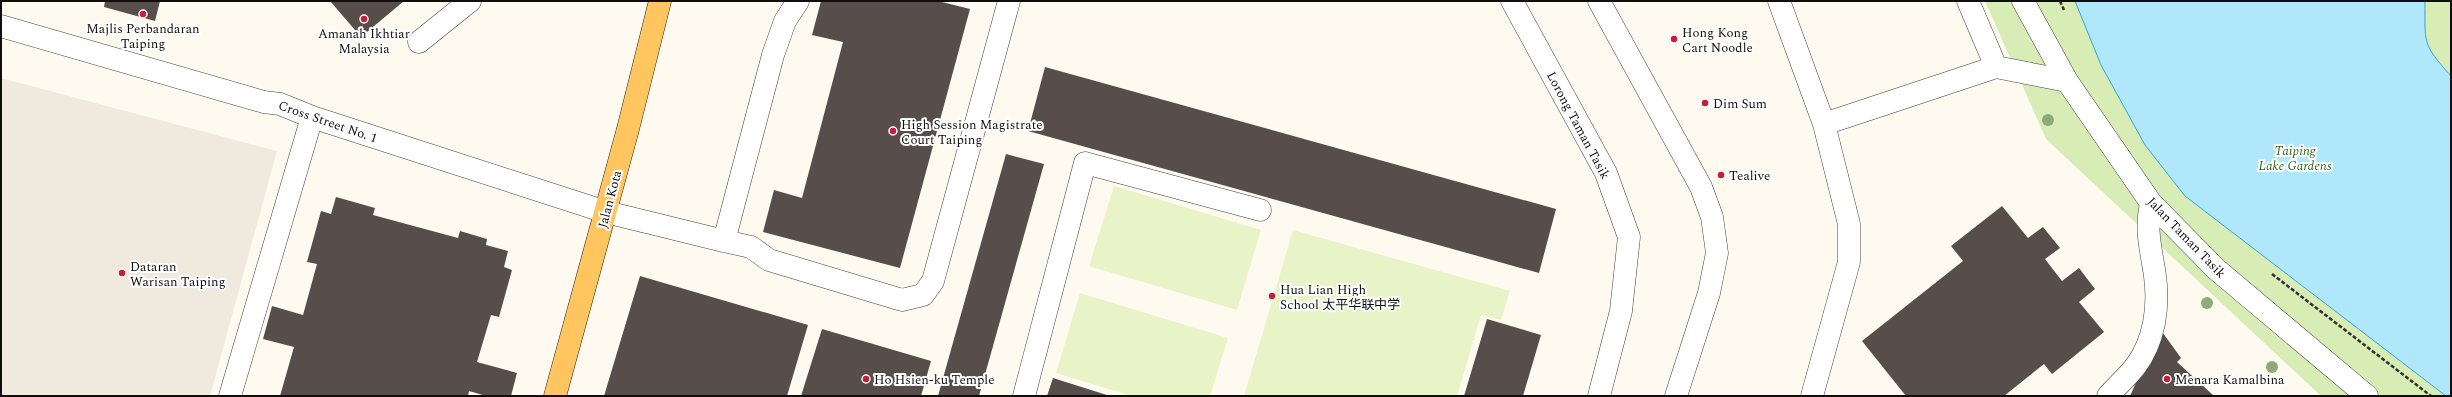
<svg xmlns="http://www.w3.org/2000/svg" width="2452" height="397" viewBox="0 0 2452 397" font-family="Spectral,'Noto Sans SC',serif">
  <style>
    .green { fill: #d8ecb6 }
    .pitch { fill: #e9f3c8 }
    .plaza { fill: #f0e9dd }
    .water { fill: #b0e7fa; stroke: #33a7d5 }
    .building { fill: #574d4a }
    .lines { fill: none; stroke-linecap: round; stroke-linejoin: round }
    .minor-casing { stroke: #414141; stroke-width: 23 }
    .major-casing { stroke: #1f1f1f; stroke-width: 23 }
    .path { stroke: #303030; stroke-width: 2.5; stroke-dasharray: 4 2; stroke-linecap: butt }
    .minor { stroke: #fff; stroke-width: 22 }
    .major { stroke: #ffc65f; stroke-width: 22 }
    .tree { fill: #8fab7a }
    .poi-dot { fill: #c71d39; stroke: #fff; stroke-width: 1.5 }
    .labels { text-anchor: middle; stroke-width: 4; stroke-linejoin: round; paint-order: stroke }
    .poi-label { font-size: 13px; fill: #0e0e0e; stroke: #fff; text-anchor: start }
    .street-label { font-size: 13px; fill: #0e0e0e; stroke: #fff }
    .park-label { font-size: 13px; font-style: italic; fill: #346a1a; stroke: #fff }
  </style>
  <rect width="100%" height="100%" fill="#fffaef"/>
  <!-- green -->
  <path class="green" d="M1985 1H2451V396H2321L2046 139Z"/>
  <!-- pitch -->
  <path class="pitch" d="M1114 186 1261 230 1237 310 1089 266Z
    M1293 230 1510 291 1501 320 1481 315 1457 396H1244Z
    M1080 293 1228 338 1210 396H1132L1056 373Z"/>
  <!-- plaza -->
  <path class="plaza" d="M1 78 277 151 210 396 1 395Z"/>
  <!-- water -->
  <path class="water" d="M2075 1H2425C2425 43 2422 44 2451 76V396H2446L2185 196 2145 145 2101 65Z"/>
  <!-- building -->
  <path class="building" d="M105 1H160L155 21 104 7Z
    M330 1H404L361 37Z
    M821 1H938L970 9 900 268 763 232 774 190 802 198 843 42 812 35Z
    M1045 67 1556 209 1539 273 1028 131Z
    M1006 154 1044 164 979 396H938Z
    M336 197 375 208 373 215 458 238 460 231 487 239 486 245 508 251 504 267 512 270 499 317 491 315 477 362 517 373 511 396H486L469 391 468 396H280L294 347 263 339 272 306 303 315 317 264 307 262 321 211 331 214Z
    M2002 206 2028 238 2043 227 2060 248 2045 259 2062 281 2079 268 2095 289 2079 302 2104 332 2052 374 2044 364 2004 396H1906L1862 341 1963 261 1951 246Z
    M640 276 808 325 787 396H604Z
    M1487 319 1541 335 1523 396H1464Z
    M822 329 931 361 921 396H801Z
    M2160 329 2181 358 2177 362 2214 396H2130Z
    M1053 378 1110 396H1047Z"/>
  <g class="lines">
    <defs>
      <path id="minor" d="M1512 1 1606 173 1629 237 1621 311 1599 396
        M1599 1 1701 187 1712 217 1717 253 1709 293 1676 396
        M1779 1 1824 124 1849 224V262L1812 396
        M2023 1 2067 81 2151 203 2216 269 2367 396
        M1 26 264 102 280 104 312 117 606 212 724 241 773 55 785 21 798 1
        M419 42 470 1
        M1996 67 2067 81
        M1824 124 1996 67 1968 1
        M724 241 751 247 769 260 902 300 923 295 933 281 1009 1
        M230 396 312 117
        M1024 396 1085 163 1260 210
        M2108 396C2117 386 2127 377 2135 367 2155 341 2159 306 2155 276 2151 248 2145 231 2151 203"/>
      <path id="major" d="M555 396 628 129 660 1"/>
    </defs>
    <!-- minor casing -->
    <use href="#minor" class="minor-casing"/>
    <!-- major casing -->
    <use href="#major" class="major-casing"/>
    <!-- path -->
    <path class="path" d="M2060 1 2064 10
      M2272 274 2431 396"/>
    <!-- minor -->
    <use href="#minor" class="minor"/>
    <!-- major -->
    <use href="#major" class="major"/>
  </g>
  <!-- trees -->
  <g class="tree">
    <circle cx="2048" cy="120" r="6"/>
    <circle cx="2207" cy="303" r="6"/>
    <circle cx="2272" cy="367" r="6"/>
  </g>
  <!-- markers -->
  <g class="poi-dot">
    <circle cx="143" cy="14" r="4"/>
    <circle cx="364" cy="19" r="4"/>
    <circle cx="1674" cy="39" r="4"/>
    <circle cx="1705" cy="103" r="4"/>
    <circle cx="893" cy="131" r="4"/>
    <circle cx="1721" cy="175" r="4"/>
    <circle cx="122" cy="273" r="4"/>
    <circle cx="1272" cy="296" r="4"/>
    <circle cx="866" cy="379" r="4"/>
    <circle cx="2167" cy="379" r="4"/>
  </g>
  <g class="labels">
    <!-- poi labels -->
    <g class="poi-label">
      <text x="143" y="33" text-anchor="middle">Majlis Perbandaran<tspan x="143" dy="15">Taiping</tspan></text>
      <text x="1682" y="37">Hong Kong<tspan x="1682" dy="15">Cart Noodle</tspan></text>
      <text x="364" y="38" text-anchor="middle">Amanah Ikhtiar<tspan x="364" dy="15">Malaysia</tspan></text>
      <text x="1713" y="108">Dim Sum</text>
      <text x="901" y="129">High Session Magistrate<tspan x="901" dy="15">Court Taiping</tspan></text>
      <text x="1729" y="180">Tealive</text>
      <text x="130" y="271">Dataran<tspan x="130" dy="15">Warisan Taiping</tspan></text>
      <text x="1280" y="294">Hua Lian High<tspan x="1280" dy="15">School 太平华联中学</tspan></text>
      <text x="874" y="384">Ho Hsien-ku Temple</text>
      <text x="2175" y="384">Menara Kamalbina</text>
    </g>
    <!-- street labels -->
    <g class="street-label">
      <text transform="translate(328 121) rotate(19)" y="5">Cross Street No. 1</text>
      <text transform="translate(1579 125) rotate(62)" y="5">Lorong Taman Tasik</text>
      <text transform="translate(609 199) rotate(-75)" y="5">Jalan Kota</text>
      <text transform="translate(2187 237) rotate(46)" y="5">Jalan Taman Tasik</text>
    </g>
    <!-- park labels -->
    <g class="park-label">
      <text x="2295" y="155">Taiping<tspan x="2295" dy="15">Lake Gardens</tspan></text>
    </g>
  </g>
  <!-- border -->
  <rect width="2452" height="397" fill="none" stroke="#0e0e0e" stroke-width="4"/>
</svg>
